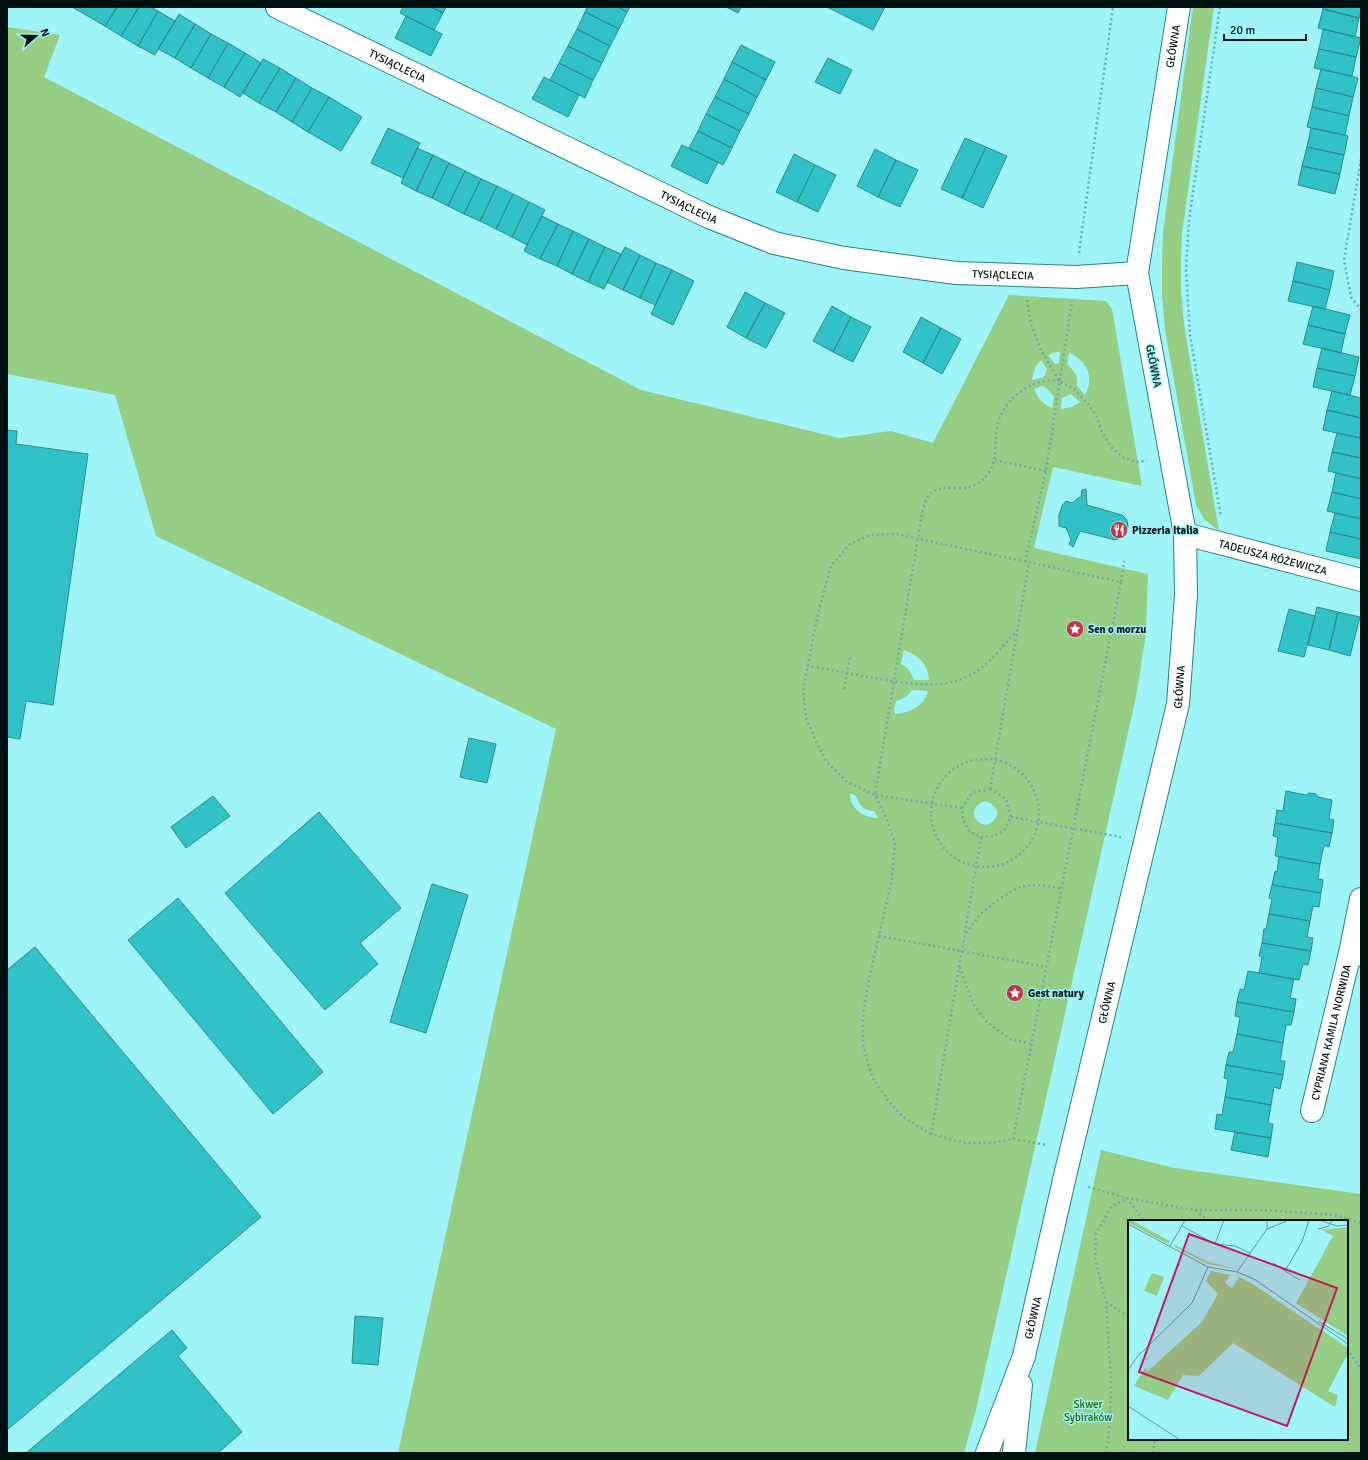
<svg xmlns="http://www.w3.org/2000/svg" width="1368" height="1460" viewBox="0 0 1368 1460" font-family="Signika,sans-serif">
  <style>
    .green { fill: #94cd83; fill-rule: evenodd }
    .building { fill: #31c2c7; stroke: #30898c }
    .lines { fill: none; stroke-linecap: round; stroke-linejoin: round }
    .minor-casing { stroke: #278285; stroke-width: 24 }
    .path { stroke: #6cabae; stroke-width: 2.5; stroke-dasharray: 2 3; stroke-linecap: butt }
    .minor { stroke: #fff; stroke-width: 22 }
    .labels { text-anchor: middle; stroke-width: 3; stroke-linejoin: round; paint-order: stroke }
    .street-label { font-size: 11px; fill: #001112; stroke: #9ff4f7 }
    .poi-label { font-size: 11px; font-weight: bold; fill: #001112; stroke: #9ff4f7; text-anchor: start }
    .park-label { font-size: 11px; fill: #226500; stroke: #9ff4f7 }
    .inset-road { fill: none; stroke: #5f999b; stroke-width: 1 }
    .view { fill: #c2185b; fill-opacity: 0.15; stroke: #c2185b; stroke-width: 2 }
    .inset-edge { fill: none; stroke: #001112; stroke-width: 2 }
  </style>
  <rect width="100%" height="100%" fill="#9ff4f7"/>
  <!-- green -->
  <path class="green" d="M1193 7H1214L1182 233 1181 257V291L1184 324 1219 531 1204 519 1196 505 1165 330 1162 296V262L1163 232Z
    M7 27 60 35 44 77 641 390 839 438 891 431 933 443 1009 295 1106 301 1112 309 1142 486 1053 467 1034 548 1148 574 1146 633 1136 697 976 1410 964 1453H398L556 729 156 536 115 395 7 374ZM1056 352H1060L1059 363 1055 364 1048 355ZM1069 352C1087 362 1095 376 1085 395L1077 386C1078 373 1075 373 1067 364ZM1041 360 1047 369 1044 377 1032 380C1033 372 1035 366 1041 360ZM1042 386 1045 387 1054 396 1052 408C1043 404 1038 399 1034 389ZM1071 394 1080 402 1072 407 1061 409 1062 398ZM904 650C918 655 928 664 929 680H914C911 672 908 668 901 664ZM912 690 928 691C925 706 909 713 895 714L894 710 896 701C902 699 908 696 912 690ZM850 793 856 796C859 805 864 811 874 811L878 818C863 818 850 809 850 793ZM985 801C993 804 1001 810 995 819 984 836 960 810 985 801Z
    M1101 1150 1175 1168 1361 1194V1453H1035ZM1129 1221H1347V1439H1129Z"/>
  <!-- building -->
  <path class="building" d="M72 7H117L105 26Z
    M117 7H139L121 36 105 26Z
    M139 7H151L158 11 138 46 121 36Z
    M403 7H431L443 13 434 30 400 13Z
    M431 7H446L443 13Z
    M587 7H618L627 12 619 29 585 12Z
    M618 7H630L627 12Z
    M726 7H741L738 13Z
    M827 7H885L873 30Z
    M1323 7H1361V11L1359 18 1323 9Z
    M1323 9 1359 18 1355 37 1318 28Z
    M158 11 175 21 155 55 138 46Z
    M585 12 619 29 610 46 577 29Z
    M179 14 195 24 175 58 158 49Z
    M406 16 442 34 431 56 395 38Z
    M195 24 211 34 191 68 175 58Z
    M577 29 610 46 602 63 568 46Z
    M1323 29 1361 38 1356 57 1319 49Z
    M211 34 228 43 208 78 191 68Z
    M228 43 245 53 224 87 208 78Z
    M741 45 775 62 766 80 732 62Z
    M568 46 602 63 593 80 559 63Z
    M1319 49 1356 57 1352 76 1314 68Z
    M245 53 261 63 240 97 224 87Z
    M828 58 852 70 840 94 815 82Z
    M263 59 280 68 259 103 243 93Z
    M732 62 766 80 757 97 724 79Z
    M559 63 593 80 585 98 550 80Z
    M280 68 296 78 276 112 259 103Z
    M1321 69 1358 78 1353 97 1316 88Z
    M544 77 579 95 568 117 532 99Z
    M296 78 312 88 292 122 276 112Z
    M724 79 757 97 749 114 715 97Z
    M312 88 329 97 308 132 292 122Z
    M1316 88 1353 97 1349 116 1312 107Z
    M329 97 362 117 341 151 308 132Z
    M715 97 749 114 740 131 706 114Z
    M1312 107 1349 116 1345 135 1307 127Z
    M706 114 740 131 732 148 698 131Z
    M388 128 420 143 403 178 371 163Z
    M1311 128 1348 136 1344 155 1307 147Z
    M698 131 732 148 723 165 689 148Z
    M965 138 986 147 962 198 941 189Z
    M682 145 718 162 707 184 671 166Z
    M986 147 1007 156 983 208 962 198Z
    M1307 147 1344 155 1340 174 1302 166Z
    M417 148 433 155 416 191 401 183Z
    M875 149 896 160 878 197 857 186Z
    M794 154 815 165 797 202 776 192Z
    M433 155 449 163 432 198 416 191Z
    M896 160 918 170 900 207 878 197Z
    M449 163 465 171 448 206 432 198Z
    M815 165 836 175 818 212 797 202Z
    M1302 166 1340 174 1335 194 1298 185Z
    M465 171 481 179 464 214 448 206Z
    M481 179 497 186 480 221 464 214Z
    M497 186 513 194 496 229 480 221Z
    M513 194 529 202 512 237 496 229Z
    M529 202 545 210 527 245 512 237Z
    M542 216 558 224 540 259 524 251Z
    M558 224 573 231 557 266 540 259Z
    M573 231 589 239 572 274 557 266Z
    M589 239 605 247 588 282 572 274Z
    M605 247 621 254 604 289 588 282Z
    M625 247 640 255 623 290 607 282Z
    M640 255 656 263 640 298 623 290Z
    M1297 262 1334 271 1330 290 1293 281Z
    M656 263 672 270 655 305 640 298Z
    M672 270 694 281 673 325 651 314Z
    M1293 281 1330 290 1325 309 1288 301Z
    M745 292 765 303 746 338 727 327Z
    M765 303 785 313 766 348 746 338Z
    M832 306 851 317 833 352 813 341Z
    M1313 306 1350 315 1345 334 1308 325Z
    M851 317 871 327 853 362 833 352Z
    M921 317 941 328 923 363 903 352Z
    M1308 325 1345 334 1341 353 1303 344Z
    M941 328 961 339 942 374 923 363Z
    M1322 348 1359 357 1355 376 1317 368Z
    M1317 368 1355 376 1350 395 1313 387Z
    M1332 391 1361 398V418L1327 410Z
    M1327 410 1361 418 1360 438 1323 430Z
    M7 430 17 431 16 444 88 454 53 705 26 701 20 739 7 737Z
    M1337 433 1361 438V458L1332 452Z
    M1332 452 1361 458V479L1328 471Z
    M1336 473 1361 479V499L1332 492Z
    M1086 489 1087 505 1122 515 1127 520 1128 526 1127 532 1121 538 1115 540 1080 531 1073 547 1069 544 1071 539 1066 528 1059 526V515L1062 506 1066 501 1072 503 1081 496 1082 490Z
    M1332 492 1361 499V519L1327 511Z
    M1335 513 1361 519V539L1330 532Z
    M1330 532 1361 539V559L1326 551Z
    M1317 607 1338 612 1329 650 1308 645Z
    M1289 609 1315 616 1304 657 1278 651Z
    M1338 612 1360 617 1350 656 1329 650Z
    M469 738 496 744 487 783 460 777Z
    M1286 791 1306 795 1309 793 1316 794 1318 797 1332 800 1329 819 1334 820 1332 833 1275 823 1277 810 1283 811Z
    M213 796 230 816 186 848 171 827Z
    M319 812 401 908 360 943 378 964 325 1010 225 893Z
    M1275 823 1332 833 1329 847 1324 845 1320 864 1275 856 1278 837 1273 836Z
    M1279 857 1320 864 1318 879 1323 880 1321 893 1272 885 1275 871 1277 872Z
    M432 884 468 895 426 1033 390 1022Z
    M1272 885 1321 893 1319 907 1313 906 1310 921 1269 914 1272 899 1269 898Z
    M178 898 323 1072 273 1114 128 940Z
    M1269 914 1310 921 1307 937 1313 938 1311 951 1262 943 1264 929H1266Z
    M1262 943 1311 951 1308 965 1303 964 1299 980 1259 973 1262 957 1259 956Z
    M35 947 261 1217 7 1430V970Z
    M1248 971 1294 979 1290 998 1296 999 1294 1012 1237 1002 1240 989 1244 990Z
    M1237 1002 1294 1012 1291 1025H1286L1283 1043 1237 1034 1240 1017 1235 1016Z
    M1237 1034 1283 1043 1280 1061H1285L1283 1075 1226 1065 1229 1052H1233Z
    M1226 1065 1283 1075 1280 1089 1274 1087 1271 1105 1225 1097 1228 1079 1224 1078Z
    M1225 1097 1271 1105 1268 1123 1273 1124 1271 1138 1215 1129 1217 1114 1222 1115Z
    M1235 1132 1271 1138 1268 1157 1231 1150Z
    M355 1316 383 1318 378 1365 352 1363Z
    M172 1330 187 1348 178 1356 242 1432 218 1453H26Z"/>
  <g class="lines">
    <defs>
      <g id="minor">
        <path id="s1" d="M277 7 709 217 774 243 844 258 956 273 1076 277 1137 273"/>
        <path id="s2" d="M1185 534 1361 580"/>
        <path d="M1361 899 1350 953 1361 955"/>
        <path id="s3" d="M1312 1111 1350 953"/>
        <path id="s4" d="M987 1453 1024 1356 1064 1180 1178 704 1186 595 1185 534 1137 273 1179 7"/>
        <path d="M1014 1453 1021 1385"/>
      </g>
    </defs>
    <!-- minor casing -->
    <use href="#minor" class="minor-casing"/>
    <!-- path -->
    <path class="path" d="M1220 7 1189 220 1186 270 1190 335 1221 517
      M1361 159 1344 260 1351 297 1361 310
      M1079 253 1113 7
      M1027 300 1031 324 1040 348 1059 381 1073 388 1089 405 1096 415 1102 432 1111 447 1124 458 1137 462 1147 461
      M995 460 1046 471
      M1025 562 1046 471 1072 301
      M1121 582 1124 561
      M807 666C827 669 847 673 868 677 899 682 936 691 967 677 988 667 1003 646 1018 629
      M844 689 850 657
      M931 813a54 54 0 1 1 108 0a54 54 0 1 1-108 0Z
      M990 789 1029 563
      M990 789 1006 799 1011 817 1005 829 994 836 981 837 970 832 963 821 962 808 972 793Z
      M962 808 875 795 922 514C923 510 924 504 926 500 935 481 955 491 970 487 979 484 984 479 989 472 998 459 994 442 997 428 1001 404 1022 386 1044 381 1049 380 1055 381 1059 381
      M1011 817 1121 837
      M981 837 931 1134 966 1143H991L1013 1139 1047 1145
      M966 933C971 927 975 921 980 915 986 908 1012 889 1021 887 1035 883 1049 886 1062 889
      M879 936 1047 967
      M960 967 968 991 975 1007 987 1022 1010 1039 1032 1044
      M931 1134 903 1117 887 1099 872 1077 863 1045V1014L869 979 892 879 895 843 887 820 875 795 847 782 826 761 815 739 806 718 803 690 817 618 831 566 850 544 870 535 896 534 1121 582 1013 1139
      M1088 1187 1127 1198 1195 1210 1209 1221
      M1195 1210H1263L1335 1215 1361 1223
      M1106 1302 1129 1317
      M1347 1349 1361 1369
      M1106 1453 1110 1425 1111 1380 1106 1302 1095 1259 1096 1234 1111 1207 1127 1198 1144 1221
      M1153 1453 1155 1439"/>
    <!-- minor -->
    <use href="#minor" class="minor"/>
  </g>
  <!-- icons -->
  <defs>
    <symbol id="restaurant-disc" viewBox="-11 -11 22 22"><circle r="9.5" fill="#c43446" stroke="#9ff4f7"/><path d="M-5-6h1v4h1v-4h1v4h1v-4h1v5L-1.5 .5V6h-2V.5L-5-1ZM5-6V6H3V1.5H1.5Q1.5-4 5-6Z" fill="#fff"/></symbol>
    <symbol id="sight-disc" viewBox="-11 -11 22 22"><circle r="9.5" fill="#c43446" stroke="#9ff4f7"/><path d="M0-6L1.8-2.2L6-1.7L2.9 1.2L3.7 5.4L0 3.3L-3.7 5.4L-2.9 1.2L-6-1.7L-1.8-2.2Z" fill="#fff"/></symbol>
  </defs>
  <g fill-rule="evenodd">
    <use href="#restaurant-disc" x="1109" y="520" width="20" height="20"/>
    <use href="#sight-disc" x="1065" y="619" width="20" height="20"/>
    <use href="#sight-disc" x="1005" y="983" width="20" height="20"/>
  </g>
  <g class="labels">
    <!-- street labels -->
    <g class="street-label">
      <text dy="4" stroke="none"><textPath href="#s4" startOffset="1439">GŁÓWNA</textPath></text>
      <text dy="4" stroke="none"><textPath href="#s1" startOffset="134">TYSIĄCLECIA</textPath></text>
      <text dy="4" stroke="none"><textPath href="#s1" startOffset="458">TYSIĄCLECIA</textPath></text>
      <text dy="4" stroke="none"><textPath href="#s1" startOffset="782">TYSIĄCLECIA</textPath></text>
      <text transform="translate(1154 366) rotate(79)" y="4">GŁÓWNA</text>
      <text dy="4" stroke="none"><textPath href="#s2" startOffset="91">TADEUSZA RÓŻEWICZA</textPath></text>
      <text dy="4" stroke="none"><textPath href="#s4" startOffset="791">GŁÓWNA</textPath></text>
      <text dy="4" stroke="none"><textPath href="#s4" startOffset="467">GŁÓWNA</textPath></text>
      <text dy="4" stroke="none"><textPath href="#s3" startOffset="81">CYPRIANA KAMILA NORWIDA</textPath></text>
      <text dy="4" stroke="none"><textPath href="#s4" startOffset="143">GŁÓWNA</textPath></text>
    </g>
    <!-- poi labels -->
    <g class="poi-label">
      <text x="1132" y="534">Pizzeria Italia</text>
      <text x="1088" y="633">Sen o morzu</text>
      <text x="1028" y="997">Gest natury</text>
    </g>
    <!-- park labels -->
    <g class="park-label">
      <text x="1088" y="1408">Skwer<tspan x="1088" dy="13">Sybiraków</tspan></text>
    </g>
  </g>
  <!-- overview -->
  <g transform="translate(1128 1220)">
    <rect width="220" height="220" fill="#9ff4f7"/>
    <path d="M3 0 38 19 43 22 38 23 1 3ZM220 7V116L168 83 205 16 194 10ZM45 24 80 42 110 49 80 44 47 27ZM83 51 102 55 97 63 104 68 111 57 123 63 220 128V133L200 171 210 175 207 187 105 123 71 156 55 155 40 180 6 166 17 148 20 151 74 102 90 74 78 61ZM24 53 36 57 29 76 16 71Z" fill="#94cd83"/>
    <path class="inset-road" d="M191 0 209 6 220 5M0 4 80 47 109 52 126 59 220 124M54 6 87 24 107 26 122 33M139 9 161 0M190 9 201 6 204 0M87 24 96 0M42 26 57 0M145 43 157 51 174 22 181 0M157 51 172 60M109 52 139 9V0M190 101 220 119M0 150 10 136 64 83 80 47M0 186 52 220"/>
    <path class="view" d="M61 14 209 68 159 206 11 152Z"/>
    <rect width="220" height="220" class="inset-edge"/>
  </g>
  <!-- border -->
  <rect width="1368" height="1460" fill="none" stroke="#001112" stroke-width="16"/>
  <!-- north arrow -->
  <g transform="translate(36 36) rotate(70)" stroke="#9ff4f7" stroke-width="3" paint-order="stroke">
  <path d="M0-3L7 15L0 10L-7 15Z" fill="#001112"/>
  <text y="-6" font-size="11" font-weight="bold" text-anchor="middle" fill="#001112">N</text>
  </g>
  <!-- scale -->
  <path d="M1224 34v6h82v-6" fill="none" stroke="#001112" stroke-width="2"/>
  <text x="1230" y="34" font-size="12" fill="#001112" stroke="#9ff4f7" stroke-width="3" paint-order="stroke">20 m</text>
</svg>
